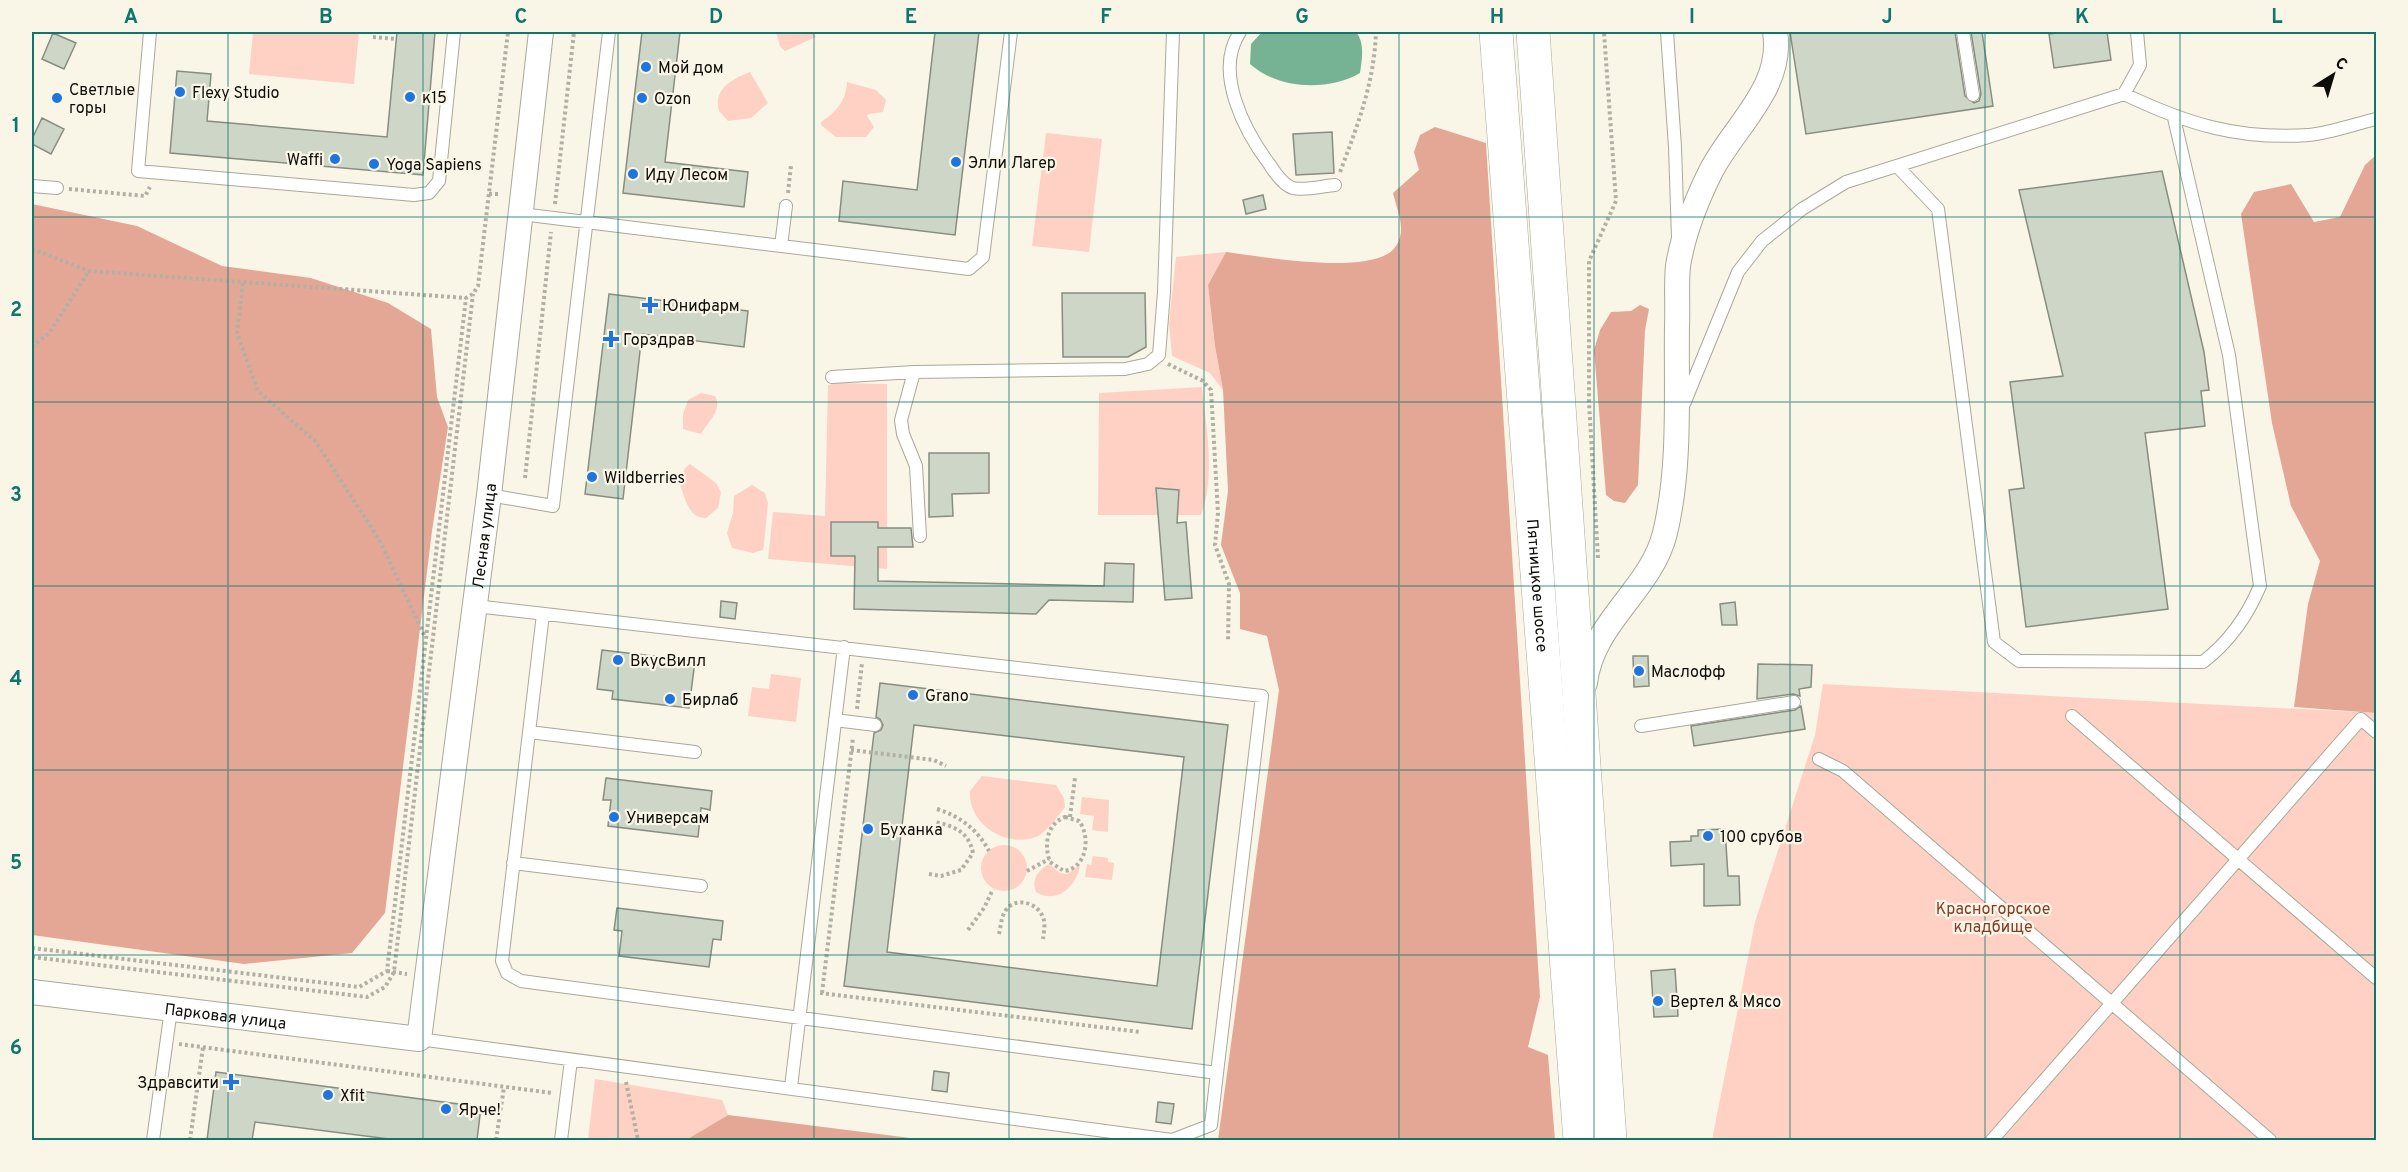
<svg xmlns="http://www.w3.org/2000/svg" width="2408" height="1172" viewBox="0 0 2408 1172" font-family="Overpass,sans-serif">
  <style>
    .green { fill: #fed1c4 }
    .forest { fill: #e4a796 }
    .water { fill: #76b395 }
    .building { fill: #ced6c8; stroke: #878e81; stroke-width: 1.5; fill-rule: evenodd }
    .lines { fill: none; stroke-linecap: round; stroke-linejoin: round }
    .service-casing { stroke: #aaa899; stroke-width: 14 }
    .minor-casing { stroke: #aaa899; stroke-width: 26 }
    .primary-casing { stroke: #aaa899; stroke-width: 34 }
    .path { stroke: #b2b0a4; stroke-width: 4; stroke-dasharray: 3 3; stroke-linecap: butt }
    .service { stroke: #fff; stroke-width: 12 }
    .minor { stroke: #fff; stroke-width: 24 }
    .primary { stroke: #fff; stroke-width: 33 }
    .grid { fill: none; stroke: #0f766e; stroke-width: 1.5; stroke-opacity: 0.55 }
    .poi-dot { fill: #2074de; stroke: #f9f6e7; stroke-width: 2 }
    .labels { text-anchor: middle; stroke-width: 4.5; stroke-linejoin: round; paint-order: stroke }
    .poi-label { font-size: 16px; fill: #0d0c08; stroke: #f9f6e7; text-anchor: start }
    .street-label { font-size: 16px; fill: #0d0c08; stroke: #f9f6e7 }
    .park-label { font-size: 16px; fill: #853b27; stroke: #f9f6e7 }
    .neatline { fill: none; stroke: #0f766e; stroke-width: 2 }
    .grid-label { font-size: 20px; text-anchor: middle; font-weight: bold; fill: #0f766e }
  </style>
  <rect width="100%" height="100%" fill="#f9f6e7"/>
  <!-- green -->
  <path class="green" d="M253 32H359L354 84 249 74Z
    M776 32H813L816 37 785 51 780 46Z
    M750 72 768 103 751 118 728 121 719 111C713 89 732 79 750 72Z
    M847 82 876 90 886 100 883 112 869 114 867 116 874 127 866 137H836L821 125V122C836 112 846 101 847 82Z
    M1046 133 1102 139 1089 252 1032 246Z
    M1226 252 1208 285 1215 346 1223 390 1210 373 1172 356 1169 324 1176 257Z
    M837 383 887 384V569L768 559 773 512 825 516 828 385Z
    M1202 387C1206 429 1216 474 1201 515H1098L1099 393Z
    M701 393 715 396C723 410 708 421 701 434L683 429V414L688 400Z
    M690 464 716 483 721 492 718 508 706 518C688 519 685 496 679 483L685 468Z
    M752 485 765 493 768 503 764 545 763 550 753 553 732 548 727 533 733 513 734 496Z
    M771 674 801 678 796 722 748 716 752 687 769 689Z
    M1823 684 2376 713V1140H1712L1755 922 1815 735Z
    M982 776 1056 785 1064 798 1065 807C1059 815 1045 834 1036 837 1005 848 968 824 970 791Z
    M1082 797 1109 800 1108 832 1092 830 1094 816 1080 814Z
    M981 868a23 23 0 1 1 46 0a23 23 0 1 1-46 0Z
    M1093 856 1108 858V862L1114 863 1112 880 1085 877 1087 864 1091 865Z
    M1049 864 1060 873 1067 874 1080 865C1077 886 1057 905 1036 892 1031 878 1038 871 1049 864Z
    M595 1079 722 1100 728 1115 686 1140H588Z"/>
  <!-- forest -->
  <path class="forest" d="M1435 127 1486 143 1540 997 1528 1047 1548 1055 1555 1140H1218L1279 690 1267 636 1240 629V593L1221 545 1228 491 1223 390 1215 346 1208 285 1226 252C1259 256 1376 278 1396 246 1407 230 1397 210 1393 193L1419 170 1414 152 1420 135Z
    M2376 155V713L2294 707 2308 604 2320 561 2291 506 2272 423 2241 214 2254 192 2291 184 2314 222 2340 217 2365 165Z
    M32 204 137 226 222 266 311 278 388 303 431 329 437 397 448 427 432 531 385 913 352 953 244 964 32 935Z
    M1640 305 1649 309 1645 330 1638 485 1625 503 1614 501 1606 495 1594 350 1600 330 1611 312 1631 311Z
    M728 1115 926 1140H686Z"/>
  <!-- water -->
  <path class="water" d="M1262 32H1356C1365 43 1362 59 1360 73 1327 92 1278 89 1250 64L1251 44Z"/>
  <!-- building -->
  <path class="building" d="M397 32H435L423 175 170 153 177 71 211 74 207 121 387 137Z
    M642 32H680L665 162 748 172 744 207 623 193Z
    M935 32H979L955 235 839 221 843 181 917 190Z
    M1790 32H1955L1965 96 1974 103 1979 101 1981 94 1971 32H1982L1993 106 1806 134Z
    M2065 32H2107L2111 60 2054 68 2049 34Z
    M53 33 76 43 64 69 42 59Z
    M42 118 64 129 51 154 32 144V139Z
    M1332 132 1334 173 1296 175 1293 134Z
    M2162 171 2204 352 2209 390 2201 391 2205 426 2145 433 2168 609 2026 627 2009 490 2024 488 2010 382 2063 376 2019 190Z
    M1263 195 1266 209 1246 214 1243 200Z
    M1062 293H1145L1146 347 1128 357H1063Z
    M609 294 748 311 744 347 642 334 623 499 585 494Z
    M929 453H989V493L952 494 953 516 929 517Z
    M1156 488 1179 490 1177 523 1186 522 1192 598 1165 600Z
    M831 522H878V528H911L913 547H878V581L1104 586 1105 563 1134 564 1133 602 1049 600 1036 614 854 609 855 556H831Z
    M721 601 737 603 735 619 720 617Z
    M1735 602 1737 625H1722L1720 604Z
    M602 650 695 661 689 708 612 699 613 691 597 689Z
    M1633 656H1648L1649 686 1634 687Z
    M1758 664 1812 665 1811 687 1799 689 1800 696 1793 694 1757 699Z
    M880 683 1228 725 1192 1029 844 986 874 733 881 730 883 725 880 719 876 717ZM914 725 1184 757 1157 986 887 952Z
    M1801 706 1805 729 1694 746 1691 726 1795 710Z
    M606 778 712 791 710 810 701 808 698 837 608 826 611 800H603Z
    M1725 829 1728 876H1739L1740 905 1704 906V864L1671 866 1670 842 1691 841V836H1698V830Z
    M617 908 723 921 721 940 713 939 709 967 619 956 622 931 614 930Z
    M1675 969 1678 1016 1654 1017 1651 971Z
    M934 1071 949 1073 947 1092 932 1090Z
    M216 1072 481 1107 477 1140H397L255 1122 252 1140H207Z
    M1158 1102 1174 1104 1171 1124 1156 1122Z"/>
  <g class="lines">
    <defs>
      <path id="service" d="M150 32 138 171 414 195 429 193 439 181 454 32
        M1240 32C1213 72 1245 132 1270 165 1275 173 1283 185 1293 188 1304 191 1323 186 1335 185
        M1667 32 1675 147 1678 238
        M1963 32 1973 95
        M2124 94 2140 65 2137 32
        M1897 166 1938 209 1994 642 2019 661 2203 662C2229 642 2247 617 2260 586L2229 355 2174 118
        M32 186 57 188
        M521 214 969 269 983 257 1011 32
        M781 246 786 206
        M914 372 901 420 903 434 916 466 920 536
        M832 377 914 372 1125 369 1148 364 1159 355 1164 292 1173 32
        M1684 404 1738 272 1762 241 1802 209 1846 182 2124 94C2187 124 2238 140 2309 135 2331 133 2355 124 2376 119
        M489 495 553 506 609 32
        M475 606 1262 696 1217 1073 521 981 507 973 502 961 543 614
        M2072 716 2376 978
        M835 720 875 725
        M1641 726 1794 702
        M529 732 695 752
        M1819 759 1843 771 2270 1140
        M513 863 701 886
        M419 1039 1172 1140 1211 1125 1217 1073
        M791 1087 844 647
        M153 1140 171 1009
        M561 1140 571 1060
        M1992 1140 2361 719 2376 732"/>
      <g id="minor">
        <path d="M1585 683C1592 622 1651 590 1665 533 1681 466 1676 394 1677 325 1678 306 1676 285 1678 266 1683 235 1697 199 1711 171 1735 125 1784 87 1775 32"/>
        <path id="s1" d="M32 992 419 1039 489 495 541 32"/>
      </g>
      <g id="primary">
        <path id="s2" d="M1496 32 1580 1140"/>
        <path d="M1533 32 1610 1140"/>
      </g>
    </defs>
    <!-- service casing -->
    <use href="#service" class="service-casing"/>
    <!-- minor casing -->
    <use href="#minor" class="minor-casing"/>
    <!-- primary casing -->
    <use href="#primary" class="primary-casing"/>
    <!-- path -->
    <path class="path" d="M373 37 396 39
      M1340 172C1358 124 1374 84 1376 32
      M69 189 145 196 150 187
      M788 193 791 165
      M489 194H498
      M555 204 574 32
      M32 249 89 271 466 298
      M243 283 237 333 258 391 316 442 380 541 425 637
      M32 347 50 332 89 271
      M1168 364 1203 381 1211 390 1218 513 1215 545 1229 584 1228 642
      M525 478 551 232
      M1598 558 1589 402V261L1616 201 1604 32
      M857 709 862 663
      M851 750 934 760 946 766
      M937 809C961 817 977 829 989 851
      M1065 817 1079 821C1091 837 1087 868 1064 871L1050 862C1044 846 1046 824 1065 817Z
      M1070 817 1075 778
      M1027 871 1049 859
      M929 874 941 876 961 870 973 853C969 832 954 826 935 822
      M968 930 984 908 993 889
      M999 934C1001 926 1001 917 1006 910 1015 897 1035 902 1042 915 1046 922 1044 931 1043 939
      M32 948 359 987 387 971 466 298 473 294 478 286 508 32
      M32 957 367 997 385 987 394 972 473 294
      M387 971 407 974
      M820 993 1140 1032
      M822 993 853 738
      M179 1044 552 1093
      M626 1082 638 1140
      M190 1140 203 1047
      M496 1140 504 1087"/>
    <!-- service -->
    <use href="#service" class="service"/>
    <!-- minor -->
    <use href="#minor" class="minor"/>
    <!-- primary -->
    <use href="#primary" class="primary"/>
  </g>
  <!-- grid -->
  <path class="grid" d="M228 32V1140M423 32V1140M618 32V1140M814 32V1140M1009 32V1140M1204 32V1140M1399 32V1140M1594 32V1140M1790 32V1140M1985 32V1140M2180 32V1140M32 217H2376M32 402H2376M32 586H2376M32 770H2376M32 955H2376"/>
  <!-- markers -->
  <g class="poi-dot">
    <circle cx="646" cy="67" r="6"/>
    <circle cx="180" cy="92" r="6"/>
    <circle cx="410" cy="97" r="6"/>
    <circle cx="57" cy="98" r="6"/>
    <circle cx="642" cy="98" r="6"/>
    <circle cx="335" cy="159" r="6"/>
    <circle cx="956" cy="162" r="6"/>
    <circle cx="374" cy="164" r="6"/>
    <circle cx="633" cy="174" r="6"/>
    <path d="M647 296h6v6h6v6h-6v6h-6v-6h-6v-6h6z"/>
    <path d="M608 330h6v6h6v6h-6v6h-6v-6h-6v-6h6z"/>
    <circle cx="592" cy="477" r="6"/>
    <circle cx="618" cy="660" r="6"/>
    <circle cx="1639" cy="671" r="6"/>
    <circle cx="913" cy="695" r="6"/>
    <circle cx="670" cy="699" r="6"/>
    <circle cx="614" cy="817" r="6"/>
    <circle cx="868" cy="829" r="6"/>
    <circle cx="1708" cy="836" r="6"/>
    <circle cx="1658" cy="1001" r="6"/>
    <path d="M228 1073h6v6h6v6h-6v6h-6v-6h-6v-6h6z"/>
    <circle cx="328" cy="1095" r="6"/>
    <circle cx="446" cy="1109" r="6"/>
  </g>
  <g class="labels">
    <!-- poi labels -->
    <g class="poi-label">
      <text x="658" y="73">Мой дом</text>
      <text x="69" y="95">Светлые<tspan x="69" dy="18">горы</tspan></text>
      <text x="192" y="98">Flexy Studio</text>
      <text x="422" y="103">к15</text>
      <text x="654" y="104">Ozon</text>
      <text x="323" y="165" text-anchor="end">Waffi</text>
      <text x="968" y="168">Элли Лагер</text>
      <text x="386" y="170">Yoga Sapiens</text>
      <text x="645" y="180">Иду Лесом</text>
      <text x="662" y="311">Юнифарм</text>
      <text x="623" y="345">Горздрав</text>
      <text x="604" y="483">Wildberries</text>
      <text x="630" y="666">ВкусВилл</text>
      <text x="1651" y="677">Маслофф</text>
      <text x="925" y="701">Grano</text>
      <text x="682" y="705">Бирлаб</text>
      <text x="626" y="823">Универсам</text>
      <text x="880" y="835">Буханка</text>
      <text x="1720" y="842">100 срубов</text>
      <text x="1670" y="1007">Вертел &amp; Мясо</text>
      <text x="219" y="1088" text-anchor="end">Здравсити</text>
      <text x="340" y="1101">Xfit</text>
      <text x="458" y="1115">Ярче!</text>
    </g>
    <!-- street labels -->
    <g class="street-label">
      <text dy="6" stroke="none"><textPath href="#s1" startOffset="897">Лесная улица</textPath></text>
      <text dy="6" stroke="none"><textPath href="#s2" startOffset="555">Пятницкое шоссе</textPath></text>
      <text dy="6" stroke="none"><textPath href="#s1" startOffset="195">Парковая улица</textPath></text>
    </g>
    <!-- park labels -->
    <g class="park-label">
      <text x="1993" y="914">Красногорское<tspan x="1993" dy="18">кладбище</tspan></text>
    </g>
  </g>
  <!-- border -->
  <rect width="2408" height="1172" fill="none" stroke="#f9f6e7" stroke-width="66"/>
  <!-- north arrow -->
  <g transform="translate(2333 75) rotate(37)" stroke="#f9f6e7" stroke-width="4.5" paint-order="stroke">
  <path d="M0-4.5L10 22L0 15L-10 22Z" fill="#0d0c08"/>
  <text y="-9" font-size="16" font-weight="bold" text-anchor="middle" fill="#0d0c08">С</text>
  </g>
  <rect x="33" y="33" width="2342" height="1106" class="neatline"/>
  <g class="grid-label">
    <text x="131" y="23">A</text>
    <text x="326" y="23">B</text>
    <text x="521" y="23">C</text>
    <text x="716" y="23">D</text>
    <text x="911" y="23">E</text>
    <text x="1106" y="23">F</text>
    <text x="1302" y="23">G</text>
    <text x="1497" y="23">H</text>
    <text x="1692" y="23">I</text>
    <text x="1887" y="23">J</text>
    <text x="2082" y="23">K</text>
    <text x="2277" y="23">L</text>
    <text x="16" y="132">1</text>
    <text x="16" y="316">2</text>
    <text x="16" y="501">3</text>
    <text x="16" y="685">4</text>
    <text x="16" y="869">5</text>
    <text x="16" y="1054">6</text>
  </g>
</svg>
